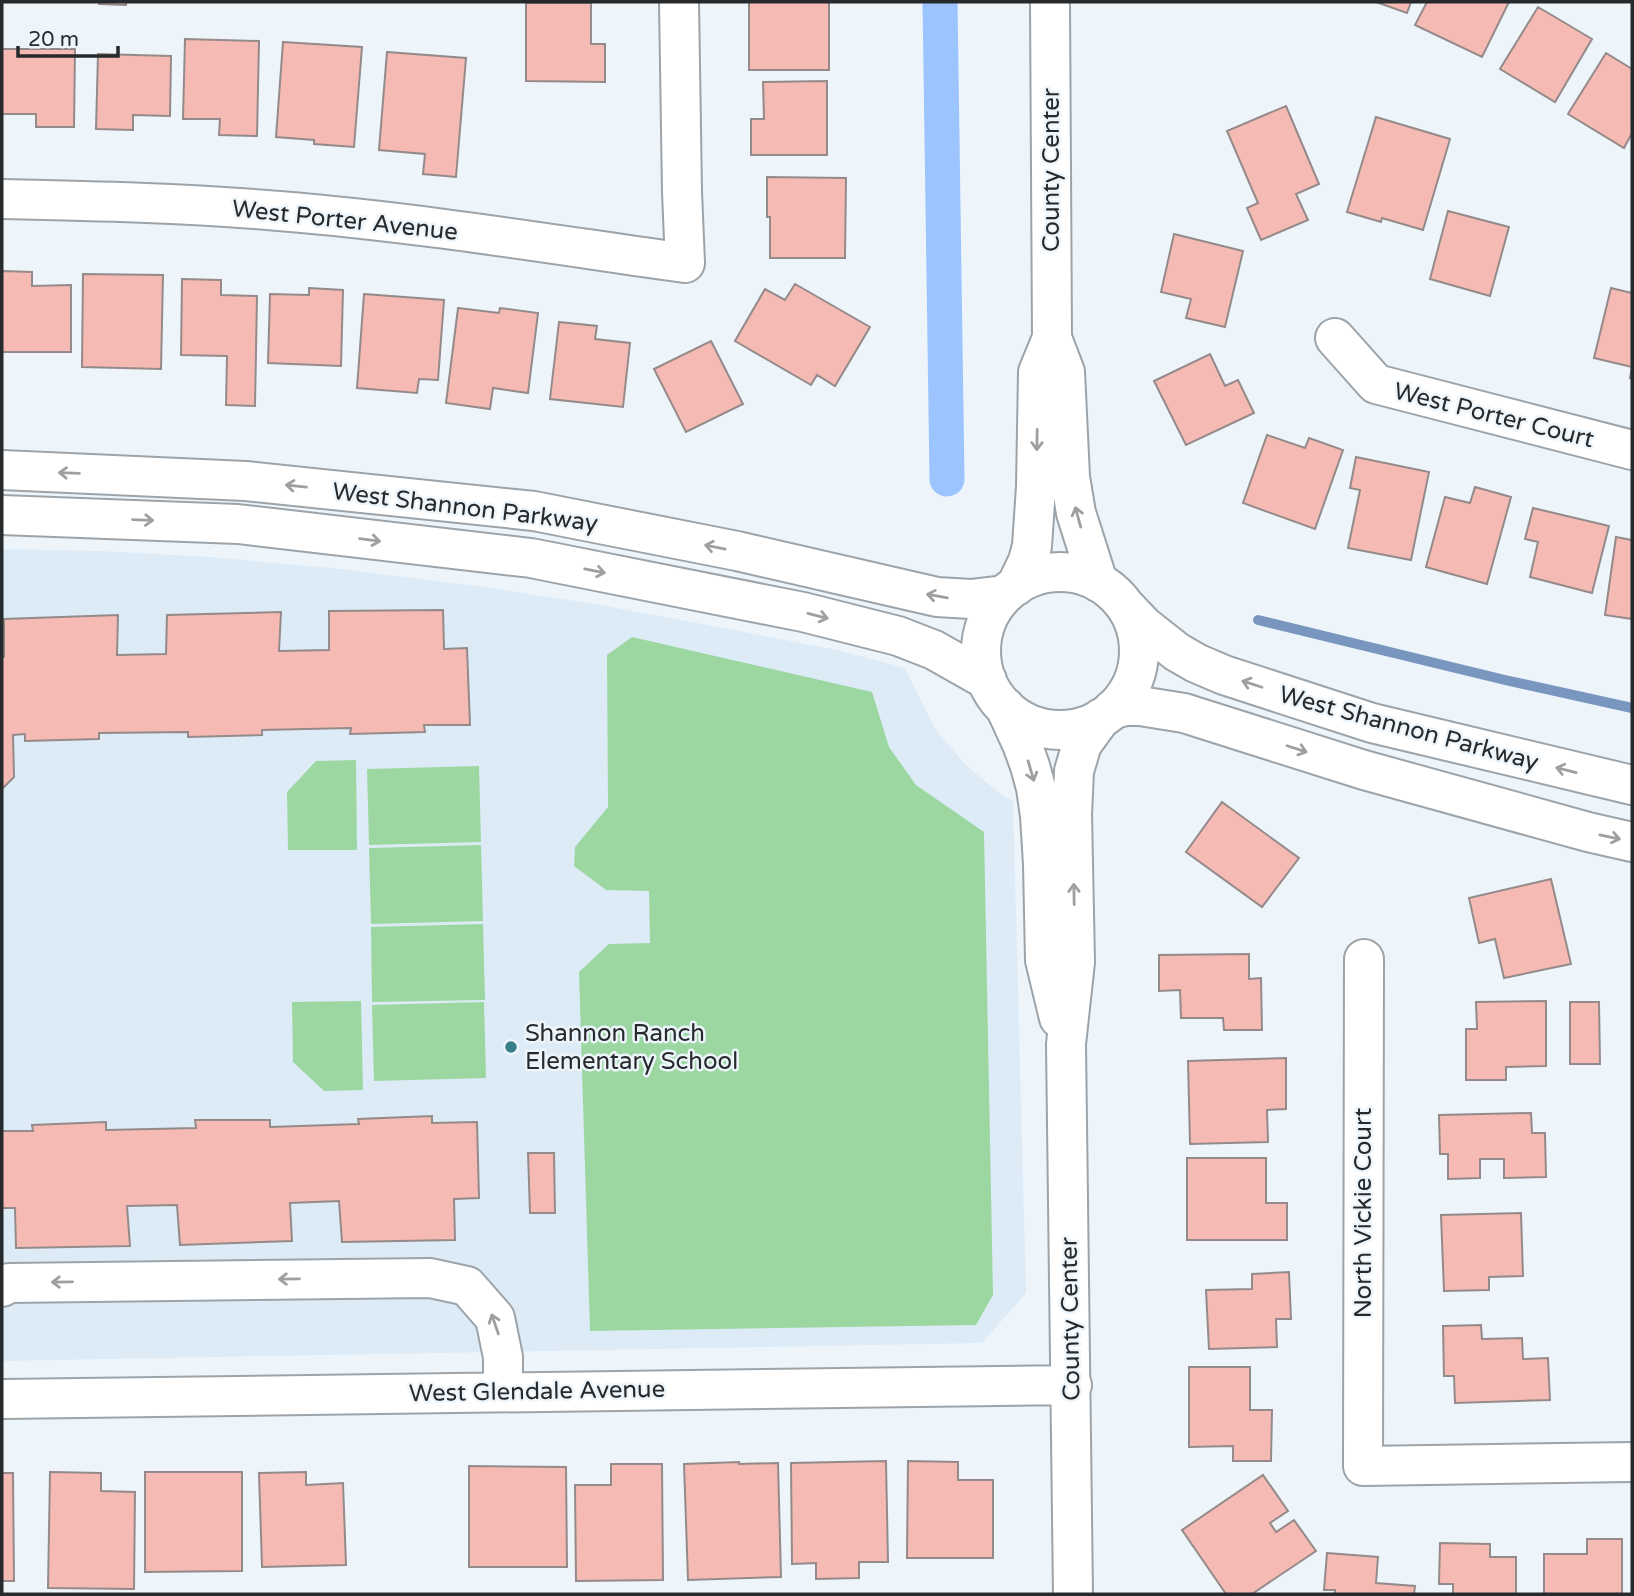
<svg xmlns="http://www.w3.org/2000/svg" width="1634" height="1596" viewBox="0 0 1634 1596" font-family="'Varela Round',sans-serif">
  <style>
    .built { fill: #ddebf7 }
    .green { fill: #9cd7a1 }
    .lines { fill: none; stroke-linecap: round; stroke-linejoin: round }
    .stream { stroke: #7996bf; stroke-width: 10 }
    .canal { stroke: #9cc4fe; stroke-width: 35 }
    .building { fill: #f6bab5; stroke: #948a89; stroke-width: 2 }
    .minor-casing { stroke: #9ca4aa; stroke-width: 42 }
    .minor { stroke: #fff; stroke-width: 38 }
    .oneway { stroke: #9e9fa0 }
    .poi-dot { fill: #397f8a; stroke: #edf5fb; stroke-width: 2.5 }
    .labels { text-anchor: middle; stroke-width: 5; stroke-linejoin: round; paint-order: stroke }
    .street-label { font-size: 24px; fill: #272a2c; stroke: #edf5fb }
    .poi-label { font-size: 24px; fill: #272a2c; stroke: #edf5fb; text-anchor: start }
  </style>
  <rect width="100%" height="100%" fill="#edf5fb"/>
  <!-- built -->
  <path class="built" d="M2 549 99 551 211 557 341 569 484 587 595 604 724 628 837 650 905 668 935 729 967 766 1005 798 1013 800 1026 1293 982 1343 2 1361Z"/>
  <!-- green -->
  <path class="green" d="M632 637 872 692 889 747 916 785 984 832 993 1295 976 1325 590 1331 579 972 609 944 650 943 649 891 606 890 574 866 575 847 608 807 607 655Z
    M356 760 357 850H288L287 792 316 761Z
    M479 766 481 842 369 845 367 769Z
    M481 845 483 921 371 924 369 848Z
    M483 924 485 1000 372 1002 371 927Z
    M361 1001 363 1090 324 1091 293 1062 292 1002Z
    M484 1002 486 1078 374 1081 372 1005Z"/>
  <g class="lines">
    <!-- stream -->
    <path class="stream" d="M1258 620 1505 680 1632 708"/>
    <!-- canal -->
    <path class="canal" d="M940 2 947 479"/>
  </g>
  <!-- building -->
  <path class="building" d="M99 2H126V5L99 4Z
    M749 2H829V70H749Z
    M1376 2H1411L1407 13Z
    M1427 2H1509L1482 57 1415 25Z
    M526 3H591V44H605V82L526 81Z
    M1538 7 1592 39 1555 102 1500 69Z
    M185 39 259 41 257 136 219 135 220 119H183Z
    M283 42 362 47 354 147 314 144V140L276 137Z
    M2 49H75L74 127H36V114H2Z
    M387 52 466 58 456 177 423 174 425 154 379 150Z
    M1606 53 1632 69V133L1624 148 1568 114Z
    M98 54 171 56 170 116 133 115V130L96 129Z
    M827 81V155H751V119H764L763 82Z
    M1286 106 1319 184 1296 194 1308 220 1261 240 1247 208 1258 203 1227 131Z
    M1376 117 1450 139 1423 230 1382 218 1381 222 1347 212Z
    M767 177 846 178 845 258H770V217H767Z
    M1448 211 1509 227 1490 296 1430 279Z
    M1174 234 1243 251 1225 327 1186 318 1191 299 1161 292Z
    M2 271 32 272V286L71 285V352H2Z
    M83 274 163 275 161 369 82 367Z
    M182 279 221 280V295L257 296 255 406 226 405 227 356 181 355Z
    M795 284 870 327 835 386 817 375 811 385 735 341 765 289 785 300Z
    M309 288 343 290 341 366 268 363 270 294 309 295Z
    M1611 288 1632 293V378H1630L1632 367 1594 358Z
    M364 294 444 300 438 380 419 379 417 393 357 388Z
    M458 308 499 313 500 308 538 313 528 393 493 388 490 409 446 403Z
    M559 322 597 326 595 339 630 343 623 407 550 399Z
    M711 341 743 404 686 432 654 369Z
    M1210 354 1225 386 1238 380 1254 413 1186 445 1154 381Z
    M1267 435 1305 448 1309 438 1343 450 1315 529 1243 503Z
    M1356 457 1429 472 1411 560 1348 548 1360 490 1350 488Z
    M1475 487 1511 497 1487 584 1426 567 1445 497 1470 503Z
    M1533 508 1609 526 1592 593 1530 577 1538 542 1525 539Z
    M1616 537 1632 540V619L1605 615Z
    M443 610 444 649 467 648 470 725H424L425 732 350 734 351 728 262 730V735L188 737V732L99 733V739L25 741V734L13 735 14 777 2 789V657H4V619L118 615 117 655 166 654 167 615 281 612 279 651 329 650V611Z
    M1222 802 1299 858 1262 907 1186 852Z
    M1551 879 1571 964 1504 978 1495 939 1479 943 1469 898Z
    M1249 954V979L1261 978 1262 1030H1224L1223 1018H1181L1180 990 1159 991V955Z
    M1546 1001V1066L1506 1067V1080H1466V1029H1477L1476 1002Z
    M1570 1002H1599L1600 1064H1570Z
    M1286 1058V1109L1267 1110 1268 1142 1190 1144 1188 1061Z
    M1531 1113 1532 1133H1545L1546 1177 1504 1178V1159H1480V1178L1448 1179V1154H1440L1439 1115Z
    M432 1116V1123L477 1122 479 1198 454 1199 455 1240 342 1242 339 1201 290 1203 292 1241 180 1245 177 1205 127 1206 130 1246 16 1248 15 1208H2V1131H33L32 1125 106 1122V1130L196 1128 195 1120H270V1127L359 1124 358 1119Z
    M528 1153H554L555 1213H530Z
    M1187 1158H1266V1203H1287V1240H1187Z
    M1521 1213 1523 1276 1489 1277V1290L1444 1291 1441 1215Z
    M1289 1272 1291 1319H1276L1277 1347 1209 1349 1206 1290 1252 1289V1274Z
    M1481 1325 1482 1339 1522 1338 1523 1359 1548 1358 1550 1400 1455 1403 1454 1376H1444L1443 1326Z
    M1189 1367H1250V1410H1272L1271 1461H1233V1446L1189 1447Z
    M886 1461 888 1562H859V1578L816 1579V1563L792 1564 791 1463Z
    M908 1461 958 1462V1480H993V1558H907Z
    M739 1462V1464L778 1463 781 1577 688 1580 684 1464Z
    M611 1464H662L663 1580 576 1581 575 1485H611Z
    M469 1466 566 1467 567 1567H469Z
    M50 1472 101 1473V1491L135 1492 134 1589 48 1588Z
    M145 1472H242V1571L145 1572Z
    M306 1472V1485L343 1483 346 1565 262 1567 259 1473Z
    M2 1473H13L14 1581H2Z
    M1263 1475 1288 1511 1270 1523 1276 1532 1294 1520 1316 1551 1252 1594H1226L1182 1530Z
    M1587 1539H1622V1594H1544V1554H1587Z
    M1440 1543 1490 1544V1557H1516V1594H1453V1584H1439Z
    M1327 1553 1378 1557 1376 1583 1415 1586 1414 1594H1335V1590H1324Z"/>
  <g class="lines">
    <defs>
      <path id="minor" d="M1050 2 1052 338 1065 372 1070 477 1076 513 1098 582
        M2 199C94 201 186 203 279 211 415 222 550 244 685 263L682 192 679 2
        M1335 338 1376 384 1632 450
        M2 470 246 481 534 511 737 551 937 597 971 599 1004 595
        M2 515 238 524 531 558 803 612 898 636 934 650 987 680
        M981 651a79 79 0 1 1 158 0a79 79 0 1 1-158 0Z
        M1016 586 1028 561 1032 546 1036 487 1038 372 1052 338
        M1125 606 1144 626 1177 652 1196 663 1224 675 1372 723 1632 785
        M1005 707 1022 744 1030 766 1036 788 1040 816 1043 864 1045 960 1059 1018
        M1113 709 1126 706H1140L1184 713 1364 770 1588 832 1632 842
        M1364 959 1363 1466 1632 1462
        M2 1287 9 1283 430 1278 467 1286 495 1318 503 1357V1391
        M2 1399 1072 1385
        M1073 1594 1066 1044 1075 962 1072 814 1074 771 1082 744 1101 718"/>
    </defs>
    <!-- minor casing -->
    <use href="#minor" class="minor-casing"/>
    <!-- minor -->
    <use href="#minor" class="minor"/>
  </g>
  <!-- one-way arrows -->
  <defs><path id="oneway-shaft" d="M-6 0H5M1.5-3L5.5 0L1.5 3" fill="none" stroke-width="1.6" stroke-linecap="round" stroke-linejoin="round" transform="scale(1.75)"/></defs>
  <g class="oneway">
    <use href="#oneway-shaft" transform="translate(1037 440) rotate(91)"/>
    <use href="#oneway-shaft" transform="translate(69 473) rotate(-178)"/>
    <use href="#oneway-shaft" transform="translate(296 486) rotate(-174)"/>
    <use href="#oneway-shaft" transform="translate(1078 517) rotate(-105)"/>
    <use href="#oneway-shaft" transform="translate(143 520) rotate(2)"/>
    <use href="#oneway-shaft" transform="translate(370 540) rotate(7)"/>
    <use href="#oneway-shaft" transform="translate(715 547) rotate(-169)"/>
    <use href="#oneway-shaft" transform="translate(595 571) rotate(11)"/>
    <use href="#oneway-shaft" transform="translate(937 596) rotate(-170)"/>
    <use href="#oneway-shaft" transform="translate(818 616) rotate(14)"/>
    <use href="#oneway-shaft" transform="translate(1252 684) rotate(-162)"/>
    <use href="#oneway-shaft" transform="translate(1297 749) rotate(18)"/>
    <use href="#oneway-shaft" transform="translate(1566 770) rotate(-166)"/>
    <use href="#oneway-shaft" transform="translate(1031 771) rotate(74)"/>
    <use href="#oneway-shaft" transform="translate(1610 837) rotate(12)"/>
    <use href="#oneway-shaft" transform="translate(1074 894) rotate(-91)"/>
    <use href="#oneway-shaft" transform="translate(289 1279) rotate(179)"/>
    <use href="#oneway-shaft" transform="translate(62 1282) rotate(179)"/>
    <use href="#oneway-shaft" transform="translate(495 1324) rotate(-109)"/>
  </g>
  <!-- markers -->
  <circle class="poi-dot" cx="511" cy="1047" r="7"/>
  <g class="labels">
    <!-- street labels -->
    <g class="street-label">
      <text transform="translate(1051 170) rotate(-90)" y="8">County Center</text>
      <text transform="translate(345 220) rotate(6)" y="8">West Porter Avenue</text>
      <text transform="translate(1494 415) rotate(14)" y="8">West Porter Court</text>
      <text transform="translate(465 507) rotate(7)" y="8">West Shannon Parkway</text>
      <text transform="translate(1409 728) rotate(15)" y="8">West Shannon Parkway</text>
      <text transform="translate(1363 1213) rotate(-90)" y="8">North Vickie Court</text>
      <text transform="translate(1070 1319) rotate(-91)" y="8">County Center</text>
      <text transform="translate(537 1391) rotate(-1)" y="8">West Glendale Avenue</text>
    </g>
    <!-- poi labels -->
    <g class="poi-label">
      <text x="525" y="1041">Shannon Ranch<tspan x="525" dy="28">Elementary School</tspan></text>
    </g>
  </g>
  <!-- border -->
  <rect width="1634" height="1596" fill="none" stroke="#272a2c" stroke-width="7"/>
  <!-- scale -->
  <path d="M18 46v10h100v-10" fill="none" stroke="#272a2c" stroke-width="3.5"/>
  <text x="28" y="46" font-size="21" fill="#272a2c" stroke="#edf5fb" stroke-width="5" paint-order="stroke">20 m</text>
</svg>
